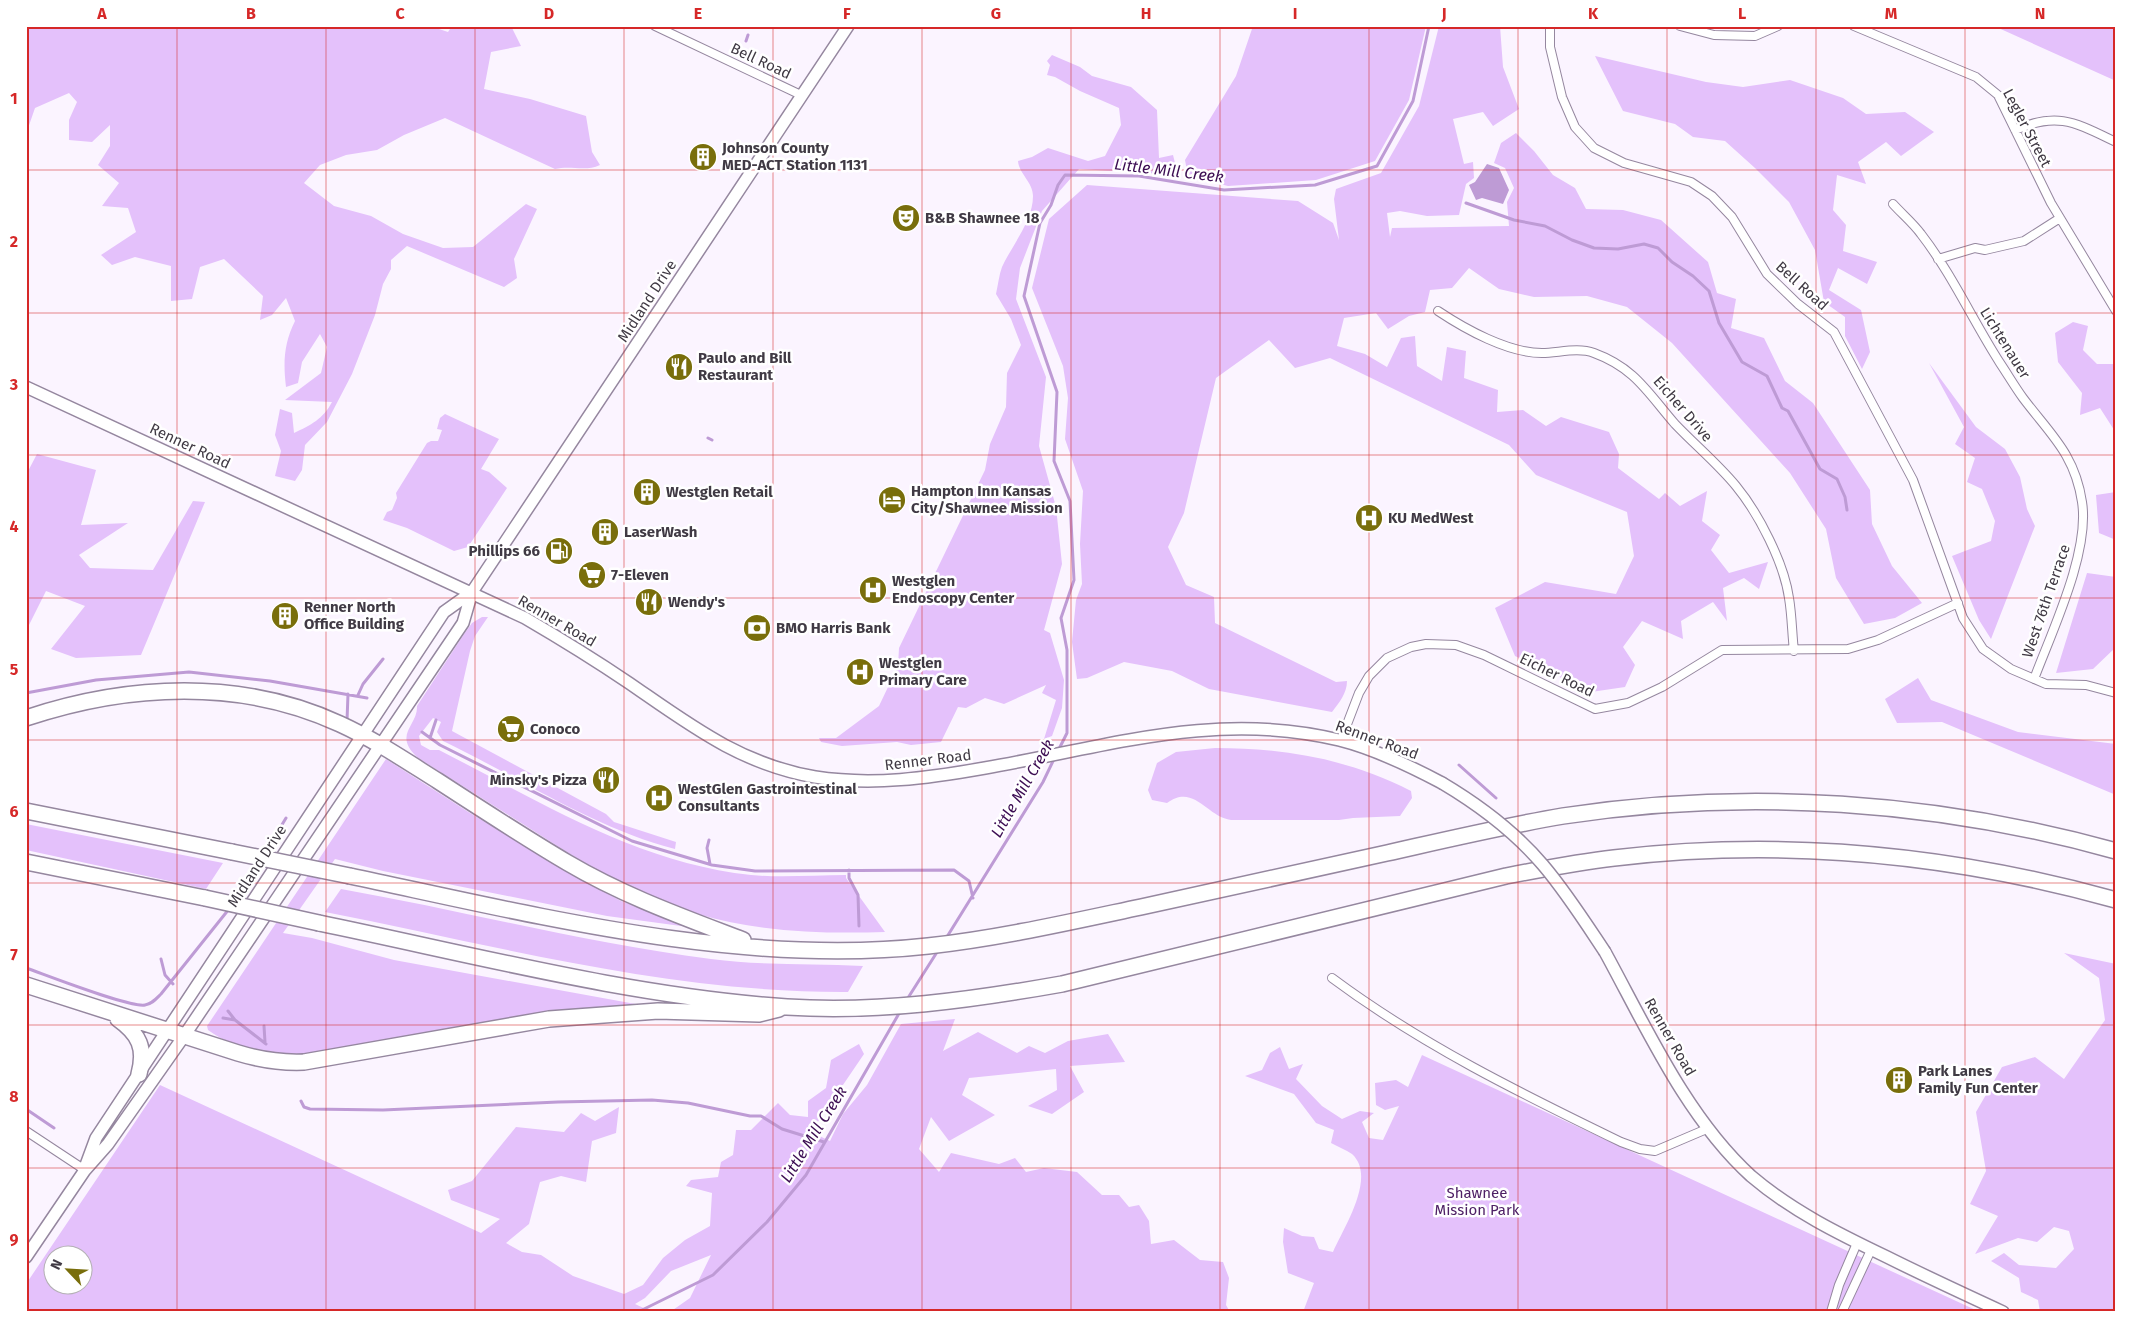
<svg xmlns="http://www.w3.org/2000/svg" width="2142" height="1338" viewBox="0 0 2142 1338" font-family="'Fira Sans',sans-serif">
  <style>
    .green { fill: #e4c1fb; fill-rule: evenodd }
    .water { fill: #be9bd5 }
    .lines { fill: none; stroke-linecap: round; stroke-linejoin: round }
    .stream { stroke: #be9bd5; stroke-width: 3 }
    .street-casing { stroke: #95879f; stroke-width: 10 }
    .secondary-casing { stroke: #95879f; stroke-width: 14 }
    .highway-casing { stroke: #95879f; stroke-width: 18 }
    .street { stroke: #fff; stroke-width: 8 }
    .secondary { stroke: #fff; stroke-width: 11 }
    .highway { stroke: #fff; stroke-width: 15 }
    .secondary-bridge-casing { stroke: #95879f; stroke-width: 14; stroke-linecap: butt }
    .highway-bridge-casing { stroke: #95879f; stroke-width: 18; stroke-linecap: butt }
    .secondary-bridge { stroke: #fff; stroke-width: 11 }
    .highway-bridge { stroke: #fff; stroke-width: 15 }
    .grid { fill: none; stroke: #d62828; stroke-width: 1; stroke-opacity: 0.55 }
    .labels { text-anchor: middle; stroke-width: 5; stroke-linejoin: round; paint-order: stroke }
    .street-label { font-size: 15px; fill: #403a44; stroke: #fff }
    .poi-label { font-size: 15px; font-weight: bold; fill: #403a44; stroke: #fff; text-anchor: start }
    .park-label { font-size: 15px; fill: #4e2065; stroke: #fff }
    .water-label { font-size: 16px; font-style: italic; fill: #3c0d53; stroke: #fff }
    .neatline { fill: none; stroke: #d62828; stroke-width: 2 }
    .grid-label { font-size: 16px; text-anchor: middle; font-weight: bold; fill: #d62828 }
  </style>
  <rect width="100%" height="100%" fill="#fbf4ff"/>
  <!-- green -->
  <path class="green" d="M26 26H430L448 32 452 26H511L521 46 491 52 484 89 530 99 586 116 592 152 600 165C585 172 571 165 555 169L445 118 404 135 377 150 346 155 320 165 304 183 334 206 371 216 403 234 443 248 473 247 526 204 537 209 514 259 517 278 504 287 407 246 391 260V269L383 284 375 315 352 374 327 422 305 445 302 470 295 481 275 476 281 451 275 435 280 409 292 413 294 433C311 425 323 419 332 402L285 400 321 373 327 347 320 334 302 362 298 383 286 387C283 362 284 343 295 321L286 298 272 315 260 320 263 296 224 259 200 267 192 299 171 301V266L135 257 112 265 101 255 136 232 128 208 102 206 119 183 98 165 110 146V125L92 142 69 140V120L77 102 69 93 35 108 26 134Z
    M1253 26H1426L1409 100 1375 161 1316 180 1228 186 1188 176 1185 160 1236 76Z
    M1439 26H1500L1503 67 1519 109 1493 126 1483 112 1453 119 1464 164 1473 162 1474 178 1466 184 1459 215 1427 216 1400 211 1387 213 1390 237 1392 228 1509 226 1507 202 1514 188 1505 168 1494 163 1501 143 1516 133 1534 151 1553 175 1575 188 1586 209 1623 210 1661 220 1708 262 1717 293 1736 299 1731 328 1764 338 1785 381 1813 403 1870 490 1872 524 1892 566 1922 603 1895 618 1864 624 1836 578 1826 529 1790 473 1672 343 1627 307 1587 296 1534 297 1499 289 1469 268 1452 288 1430 290 1425 312 1409 316 1388 329 1376 313 1344 318 1337 346 1365 354 1387 367 1401 338 1415 336 1417 366 1442 381 1447 347 1466 351 1464 378 1498 390 1497 412 1523 410 1546 426 1561 417 1609 432 1619 454 1618 468 1659 499 1665 493 1680 506 1707 491 1702 521 1720 535 1711 550 1729 573 1768 562 1759 589 1744 578 1723 588 1727 621 1713 602 1681 621 1683 639 1642 621 1623 647 1635 665 1625 687 1591 692 1515 656 1495 608 1545 582 1616 594 1634 556 1627 512 1536 475 1509 445 1330 358 1295 368 1269 340 1216 378 1184 513 1168 547 1186 585 1214 597 1215 623 1336 682 1347 681C1347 693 1339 703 1332 712L1209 689 1172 671 1124 662 1087 678 1077 679 1072 642 1076 600 1082 584 1080 544 1083 491 1065 439 1068 398 1063 366 1032 288 1049 219 1087 185 1298 201 1333 223 1339 240 1334 199 1336 189 1381 173 1419 106Z
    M1994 26H2116V81Z
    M1052 55 1080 67 1092 76 1131 87 1157 110 1159 158 1173 155 1178 175 1079 169 1042 211 1020 268 1016 299 1046 377 1039 446 1056 507 1062 564 1044 630 1050 633 1064 680 1062 708 1052 736 1044 739 1056 700 1042 693 1046 685 1004 704 985 698 966 708 958 707 941 742 911 745 897 742 842 746 821 742 819 738H836L879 706 898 666 899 648 985 470 990 444 1006 407 1007 373 1021 345 1011 319 996 294C998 285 999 275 1002 267 1012 245 1033 221 1033 196 1033 182 1019 174 1018 161L1032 157 1048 148 1088 161 1105 156 1121 125 1119 108 1080 91 1055 77 1047 75 1050 65 1047 61Z
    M1595 56 1706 82 1743 87 1790 80 1843 98 1866 114 1905 112 1934 132 1901 156 1886 142 1858 162 1866 184 1837 175 1833 210 1846 225 1843 251 1877 262 1867 284 1838 268 1829 290 1861 310 1870 352 1862 369 1845 336V317L1824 302 1815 250 1789 202 1755 168 1725 141 1693 137 1675 124 1623 111Z
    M2073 322 2088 326 2083 350 2097 364H2113L2114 381 2116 383V433L2100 408 2080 415 2082 393 2058 362 2055 333Z
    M1929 363 1976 427 2005 449 2020 477 2027 509 2035 526 1991 639 1979 620 1952 556 1991 541 1995 521 1982 489 1967 482 1975 458 1955 444 1964 427Z
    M445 414 499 439 481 469 489 472 507 488 468 547 454 551 407 528 383 520 387 512 392 510 397 498 396 493 427 443 431 441H438L442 430 437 429 440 418Z
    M37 454 96 470 81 525 128 523 79 555 90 568 153 570 193 501 205 502 141 655 76 658 51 649 85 606 46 591 26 631V475Z
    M2116 492V540L2099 533 2096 495Z
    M2087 573 2116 577V647L2093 669 2056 673Z
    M482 617H488L475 636 470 651 452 731 606 814 614 822 676 842 675 849C594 828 518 777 443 741L437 732 441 722 433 718 419 736 421 745 430 750H439C539 801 637 863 751 875 782 878 815 875 846 875V878L885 932C823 934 758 932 698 914 640 897 590 867 540 835 499 809 459 784 418 758 392 734 418 726 417 706L464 634 472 623Z
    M1918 678 1931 700 2018 732 2116 744V795L1942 722 1897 723 1885 699Z
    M1215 748C1284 748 1349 759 1411 791L1412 798 1400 816 1353 818 1339 820H1231C1207 817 1194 783 1167 803L1152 800 1148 790 1157 763 1176 752Z
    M386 759 470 813 590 884 621 901 680 923 681 926 607 916 383 871 335 859 283 933 312 938 394 960 641 1005 297 1056C266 1055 234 1049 208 1030L207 1026Z
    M26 824 223 863 206 889 26 850Z
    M341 889C465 911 586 943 711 959 762 966 812 963 863 966L848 992C670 993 498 946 325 912Z
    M2064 953 2116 964 2115 1312H2040L2038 1300 2021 1292 2019 1278 1991 1261 2004 1253 2019 1265 2056 1268 2074 1249 2069 1231 2054 1227 2037 1242 2018 1238 1975 1254 1998 1216 1970 1204 1986 1171 1976 1112 2002 1067 2035 1057 2064 1079 2105 1020 2099 978Z
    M955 1019 943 1051 978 1032 1017 1053 1029 1046 1045 1053 1068 1041 1108 1034 1125 1062 1070 1066 1084 1092 1052 1114 1028 1106 1057 1090 1056 1069 969 1078 962 1095 995 1115 949 1141 931 1117 919 1149 939 1172 951 1153 999 1164 1015 1158 1026 1172 1044 1168 1077 1172 1102 1195H1119L1129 1207 1139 1205 1149 1221 1151 1244 1174 1240 1200 1260 1223 1262 1229 1278 1226 1305 1230 1312H670L690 1298 711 1255 671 1271 645 1298 635 1304 652 1312H26V1284L160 1085 481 1233 500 1219 451 1200 448 1190 472 1181 516 1127 564 1132 581 1113 595 1121 619 1107 616 1133 592 1141 586 1182 561 1176 540 1182 529 1224 506 1243 522 1252 541 1255 573 1276 624 1294 643 1285 663 1258 685 1240 710 1226 712 1193 686 1186 691 1180 718 1177 721 1162 733 1155 736 1130H751L778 1103 790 1115 808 1117V1101L826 1088 831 1060 859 1044 864 1054 811 1132 830 1141 843 1114 867 1085 901 1024ZM52 1256H82V1286H52Z
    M1280 1047 1289 1069 1303 1064 1296 1079 1322 1106 1342 1119 1360 1111 1374 1113 1362 1122 1369 1138 1383 1140 1399 1106 1385 1110 1376 1105 1375 1083 1396 1080 1408 1087 1422 1055 1980 1312H1303L1314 1283 1288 1273 1283 1242 1284 1228 1302 1236 1314 1237 1319 1249 1333 1252C1344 1227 1377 1177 1352 1154 1346 1150 1337 1146 1331 1143L1334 1130 1316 1123 1294 1094 1245 1076 1262 1070 1270 1053Z"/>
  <!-- water -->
  <path class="water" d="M1487 164 1499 168 1509 190 1503 204 1482 198 1476 200 1469 185 1475 182Z"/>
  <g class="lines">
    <!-- stream -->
    <path class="stream" d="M746 41 748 35
      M1466 203 1514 220 1545 226 1572 240 1594 248 1618 249 1644 244 1658 248 1672 262 1693 276 1709 291 1719 323 1742 362 1767 376 1782 408 1788 411 1820 469 1837 479 1845 497 1847 510
      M708 438 712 440
      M26 693 96 680 189 672 270 681 367 698
      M358 695 363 684 383 659
      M347 721 348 694
      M422 732 440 745 632 841 712 865 755 871 954 870 969 881 973 898
      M430 738 436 720
      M1058 751 1067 733V650L1061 618 1074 580 1070 501 1054 461 1057 392 1024 296 1040 223 1051 205 1058 185 1065 175 1139 176 1224 190 1315 185 1377 166 1413 101 1429 26
      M1459 765 1496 798
      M709 840 707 848 710 864
      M265 853 286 818
      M849 870V878L858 895 859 926
      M235 899 259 863
      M945 940 1043 782 1055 757
      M161 959 165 975 173 984
      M26 968C46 975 130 1008 145 1005 152 1004 156 999 161 994L229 909
      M906 1001 939 949
      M228 1011 235 1020
      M223 1018 235 1020 266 1044
      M264 1026 265 1042
      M301 1101 304 1107 310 1109 383 1110 558 1102 652 1100 688 1103 750 1116H761L782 1129 824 1142
      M26 1109 54 1128
      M638 1312 713 1275 767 1222 806 1175 901 1010"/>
    <defs>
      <path id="street" d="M655 26 801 95
        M1550 26V47L1562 97 1575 127 1594 148 1624 163 1691 182 1712 196 1732 217 1767 274 1798 304 1834 332 1913 480 1963 618 1983 649 2011 669 2046 684 2086 685 2116 693
        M1680 26 1714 35 1755 36 1778 26
        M1854 26 1976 77 1998 95 2051 203 2116 311
        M2015 130C2058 111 2076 123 2116 142
        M1893 204C1902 214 1913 223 1921 234 1952 274 1973 321 2000 363 2008 375 2015 387 2023 398 2050 434 2075 454 2082 502 2090 552 2052 631 2034 679
        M1938 259 1975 248 1985 250 2024 241 2060 218
        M1438 311C1465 329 1508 353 1542 353 1558 353 1578 347 1594 353 1635 368 1648 393 1675 424 1695 445 1718 464 1736 486 1759 514 1784 563 1789 598 1792 616 1792 634 1794 651
        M1341 740 1359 693 1369 676 1387 658 1411 647 1426 644 1456 645 1484 655 1595 709 1628 703 1662 687 1722 650 1848 649 1878 640 1958 603
        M1332 978C1422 1045 1520 1093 1621 1142L1640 1149 1655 1151 1709 1128
        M26 1131 85 1170
        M1831 1312 1839 1285 1857 1243
        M1842 1312 1871 1250"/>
      <path id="secondary" d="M26 387 525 618C561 639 595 660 629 683 690 725 740 764 815 777 873 786 928 778 985 768 1106 747 1216 710 1339 740 1375 749 1410 766 1442 783
        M1605 952C1646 1027 1687 1118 1751 1176 1792 1211 1839 1234 1887 1257 1925 1276 1964 1294 2003 1312
        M86 1165 96 1138 444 612 472 592
        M26 1257 85 1170 108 1144 184 1036 463 623 472 592 848 26"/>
      <path id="highway" d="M26 718C128 684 241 678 340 724 375 740 406 761 438 781 481 809 524 837 568 863 624 896 683 917 743 940
        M26 811 232 852
        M26 862 205 898
        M350 876C535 915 738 967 928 946 1000 938 1070 922 1141 907 1223 889 1305 871 1387 853 1445 840 1504 826 1563 816 1747 788 1937 801 2116 851
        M319 923C474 955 629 996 787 1007 878 1013 972 1000 1062 984L1506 876C1542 869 1578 862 1614 858 1784 838 1951 854 2116 900
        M26 985 238 1053C261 1060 280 1063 304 1062L549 1019 658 1011 759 1014 779 1009
        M118 1019C139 1034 146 1048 139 1074"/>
    </defs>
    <!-- street casing -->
    <use href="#street" class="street-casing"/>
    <!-- secondary casing -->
    <use href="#secondary" class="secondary-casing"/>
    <!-- highway casing -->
    <use href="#highway" class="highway-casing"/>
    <!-- street -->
    <use href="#street" class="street"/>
    <!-- secondary -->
    <use href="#secondary" class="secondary"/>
    <!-- highway -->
    <use href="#highway" class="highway"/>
    <defs>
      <path id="secondary-bridge" d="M1442 783C1479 805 1515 832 1543 865 1566 892 1585 922 1605 952"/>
      <path id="highway-bridge" d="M232 852 350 876
        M205 898 319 923"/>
    </defs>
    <!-- secondary-bridge casing -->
    <use href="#secondary-bridge" class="secondary-bridge-casing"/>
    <!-- highway-bridge casing -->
    <use href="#highway-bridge" class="highway-bridge-casing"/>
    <!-- secondary-bridge -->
    <use href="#secondary-bridge" class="secondary-bridge"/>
    <!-- highway-bridge -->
    <use href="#highway-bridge" class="highway-bridge"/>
  </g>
  <!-- grid -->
  <path class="grid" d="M177 26V1312M326 26V1312M475 26V1312M624 26V1312M773 26V1312M922 26V1312M1071 26V1312M1220 26V1312M1369 26V1312M1518 26V1312M1667 26V1312M1816 26V1312M1965 26V1312M26 170H2116M26 313H2116M26 455H2116M26 598H2116M26 740H2116M26 883H2116M26 1025H2116M26 1168H2116"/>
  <!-- icons -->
  <defs>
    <symbol id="building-disc" viewBox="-11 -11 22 22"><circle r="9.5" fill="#796e0b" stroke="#fff"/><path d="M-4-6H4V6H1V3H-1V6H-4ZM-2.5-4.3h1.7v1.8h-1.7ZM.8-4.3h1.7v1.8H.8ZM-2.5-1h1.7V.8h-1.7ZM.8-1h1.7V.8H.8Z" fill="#fff"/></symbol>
    <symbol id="theatre-disc" viewBox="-11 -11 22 22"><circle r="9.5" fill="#796e0b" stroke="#fff"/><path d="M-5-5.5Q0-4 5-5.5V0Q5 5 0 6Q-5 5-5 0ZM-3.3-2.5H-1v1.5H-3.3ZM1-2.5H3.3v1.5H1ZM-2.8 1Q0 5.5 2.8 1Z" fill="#fff"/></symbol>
    <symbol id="restaurant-disc" viewBox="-11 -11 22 22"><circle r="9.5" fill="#796e0b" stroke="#fff"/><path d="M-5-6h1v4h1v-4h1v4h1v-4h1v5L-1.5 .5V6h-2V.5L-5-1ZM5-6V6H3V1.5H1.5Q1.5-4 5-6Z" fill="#fff"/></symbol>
    <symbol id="hotel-disc" viewBox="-11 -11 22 22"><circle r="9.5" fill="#796e0b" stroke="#fff"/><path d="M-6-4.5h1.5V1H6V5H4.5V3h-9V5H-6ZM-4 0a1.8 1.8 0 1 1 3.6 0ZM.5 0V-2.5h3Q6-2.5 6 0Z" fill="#fff"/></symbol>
    <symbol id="hospital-disc" viewBox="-11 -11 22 22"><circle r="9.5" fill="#796e0b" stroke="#fff"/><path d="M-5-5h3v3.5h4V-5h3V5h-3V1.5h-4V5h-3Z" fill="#fff"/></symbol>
    <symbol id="fuel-disc" viewBox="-11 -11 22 22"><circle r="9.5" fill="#796e0b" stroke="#fff"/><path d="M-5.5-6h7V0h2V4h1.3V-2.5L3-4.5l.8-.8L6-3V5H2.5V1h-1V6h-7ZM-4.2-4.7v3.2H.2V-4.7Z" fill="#fff"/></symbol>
    <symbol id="supermarket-disc" viewBox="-11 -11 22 22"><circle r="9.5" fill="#796e0b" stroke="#fff"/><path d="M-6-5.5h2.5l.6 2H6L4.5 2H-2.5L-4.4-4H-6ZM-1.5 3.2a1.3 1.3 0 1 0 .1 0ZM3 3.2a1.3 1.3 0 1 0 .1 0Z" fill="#fff"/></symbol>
    <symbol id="bank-disc" viewBox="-11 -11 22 22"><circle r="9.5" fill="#796e0b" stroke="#fff"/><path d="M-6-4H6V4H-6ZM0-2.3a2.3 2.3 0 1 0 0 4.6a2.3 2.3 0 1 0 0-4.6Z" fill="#fff"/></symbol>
  </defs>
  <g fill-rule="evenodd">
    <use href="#building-disc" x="687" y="141" width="32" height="32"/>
    <use href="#theatre-disc" x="890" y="202" width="32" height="32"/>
    <use href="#restaurant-disc" x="663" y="351" width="32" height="32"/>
    <use href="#building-disc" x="631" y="476" width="32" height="32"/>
    <use href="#hotel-disc" x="876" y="484" width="32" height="32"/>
    <use href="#hospital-disc" x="1353" y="502" width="32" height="32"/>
    <use href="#building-disc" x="589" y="516" width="32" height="32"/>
    <use href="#fuel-disc" x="543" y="535" width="32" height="32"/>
    <use href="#supermarket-disc" x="576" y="559" width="32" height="32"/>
    <use href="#hospital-disc" x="857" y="574" width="32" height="32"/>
    <use href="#restaurant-disc" x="633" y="586" width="32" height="32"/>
    <use href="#building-disc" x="269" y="600" width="32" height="32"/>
    <use href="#bank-disc" x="741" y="612" width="32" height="32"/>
    <use href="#hospital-disc" x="844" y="656" width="32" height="32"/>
    <use href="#supermarket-disc" x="495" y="713" width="32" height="32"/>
    <use href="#restaurant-disc" x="590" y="764" width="32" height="32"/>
    <use href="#hospital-disc" x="643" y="782" width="32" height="32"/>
    <use href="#building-disc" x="1883" y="1064" width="32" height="32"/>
  </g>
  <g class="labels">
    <!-- street labels -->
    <g class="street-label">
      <text transform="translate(761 61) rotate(25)" y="5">Bell Road</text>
      <text transform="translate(2027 128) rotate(62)" y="5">Legler Street</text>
      <text transform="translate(1802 286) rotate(42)" y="5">Bell Road</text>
      <text transform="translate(647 301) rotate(-57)" y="5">Midland Drive</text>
      <text transform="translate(2005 343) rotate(58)" y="5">Lichtenauer</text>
      <text transform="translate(1683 409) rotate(49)" y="5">Eicher Drive</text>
      <text transform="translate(190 446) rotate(25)" y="5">Renner Road</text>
      <text transform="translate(2046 601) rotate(-71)" y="5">West 76th Terrace</text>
      <text transform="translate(557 621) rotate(30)" y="5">Renner Road</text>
      <text transform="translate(1557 675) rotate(26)" y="5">Eicher Road</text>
      <text transform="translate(1377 740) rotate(20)" y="5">Renner Road</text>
      <text transform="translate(928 760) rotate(-7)" y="5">Renner Road</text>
      <text transform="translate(257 866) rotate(-57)" y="5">Midland Drive</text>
      <text transform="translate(1670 1037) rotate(60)" y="5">Renner Road</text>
    </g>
    <!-- poi labels -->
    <g class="poi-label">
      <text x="722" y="153">Johnson County<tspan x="722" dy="17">MED-ACT Station 1131</tspan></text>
      <text x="925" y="223">B&amp;B Shawnee 18</text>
      <text x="698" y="363">Paulo and Bill<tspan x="698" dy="17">Restaurant</tspan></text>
      <text x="911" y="496">Hampton Inn Kansas<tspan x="911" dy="17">City/Shawnee Mission</tspan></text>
      <text x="666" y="497">Westglen Retail</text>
      <text x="1388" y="523">KU MedWest</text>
      <text x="624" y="537">LaserWash</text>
      <text x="540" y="556" text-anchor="end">Phillips 66</text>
      <text x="611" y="580">7-Eleven</text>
      <text x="892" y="586">Westglen<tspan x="892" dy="17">Endoscopy Center</tspan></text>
      <text x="668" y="607">Wendy's</text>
      <text x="304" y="612">Renner North<tspan x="304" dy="17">Office Building</tspan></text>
      <text x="776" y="633">BMO Harris Bank</text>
      <text x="879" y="668">Westglen<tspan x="879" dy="17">Primary Care</tspan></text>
      <text x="530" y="734">Conoco</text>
      <text x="587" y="785" text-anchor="end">Minsky's Pizza</text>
      <text x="678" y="794">WestGlen Gastrointestinal<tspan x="678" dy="17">Consultants</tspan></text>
      <text x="1918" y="1076">Park Lanes<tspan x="1918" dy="17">Family Fun Center</tspan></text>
    </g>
    <!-- park labels -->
    <g class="park-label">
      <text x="1477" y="1198">Shawnee<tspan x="1477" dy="17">Mission Park</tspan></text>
    </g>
    <!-- water labels -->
    <g class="water-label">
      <text transform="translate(1169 170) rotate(7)" y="6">Little Mill Creek</text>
      <text transform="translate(1022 788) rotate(-60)" y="6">Little Mill Creek</text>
      <text transform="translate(813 1134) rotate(-58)" y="6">Little Mill Creek</text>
    </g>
  </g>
  <!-- border -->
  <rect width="2142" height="1338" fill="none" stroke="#ffffff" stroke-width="55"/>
  <!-- north arrow -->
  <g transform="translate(68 1270) rotate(295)"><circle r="24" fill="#ffffff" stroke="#b3b0b4"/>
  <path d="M0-4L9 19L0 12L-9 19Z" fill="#796e0b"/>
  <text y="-8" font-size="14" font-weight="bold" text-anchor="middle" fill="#403a44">N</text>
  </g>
  <rect x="28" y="28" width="2086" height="1282" class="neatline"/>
  <g class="grid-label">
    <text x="102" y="19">A</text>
    <text x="251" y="19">B</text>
    <text x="400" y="19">C</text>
    <text x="549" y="19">D</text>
    <text x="698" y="19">E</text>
    <text x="847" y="19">F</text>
    <text x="996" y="19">G</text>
    <text x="1146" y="19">H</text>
    <text x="1295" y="19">I</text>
    <text x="1444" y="19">J</text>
    <text x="1593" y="19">K</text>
    <text x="1742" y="19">L</text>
    <text x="1891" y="19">M</text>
    <text x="2040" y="19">N</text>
    <text x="14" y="104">1</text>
    <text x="14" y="247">2</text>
    <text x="14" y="390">3</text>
    <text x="14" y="532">4</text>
    <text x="14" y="675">5</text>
    <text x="14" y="817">6</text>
    <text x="14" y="960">7</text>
    <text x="14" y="1102">8</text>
    <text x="14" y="1245">9</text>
  </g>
</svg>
